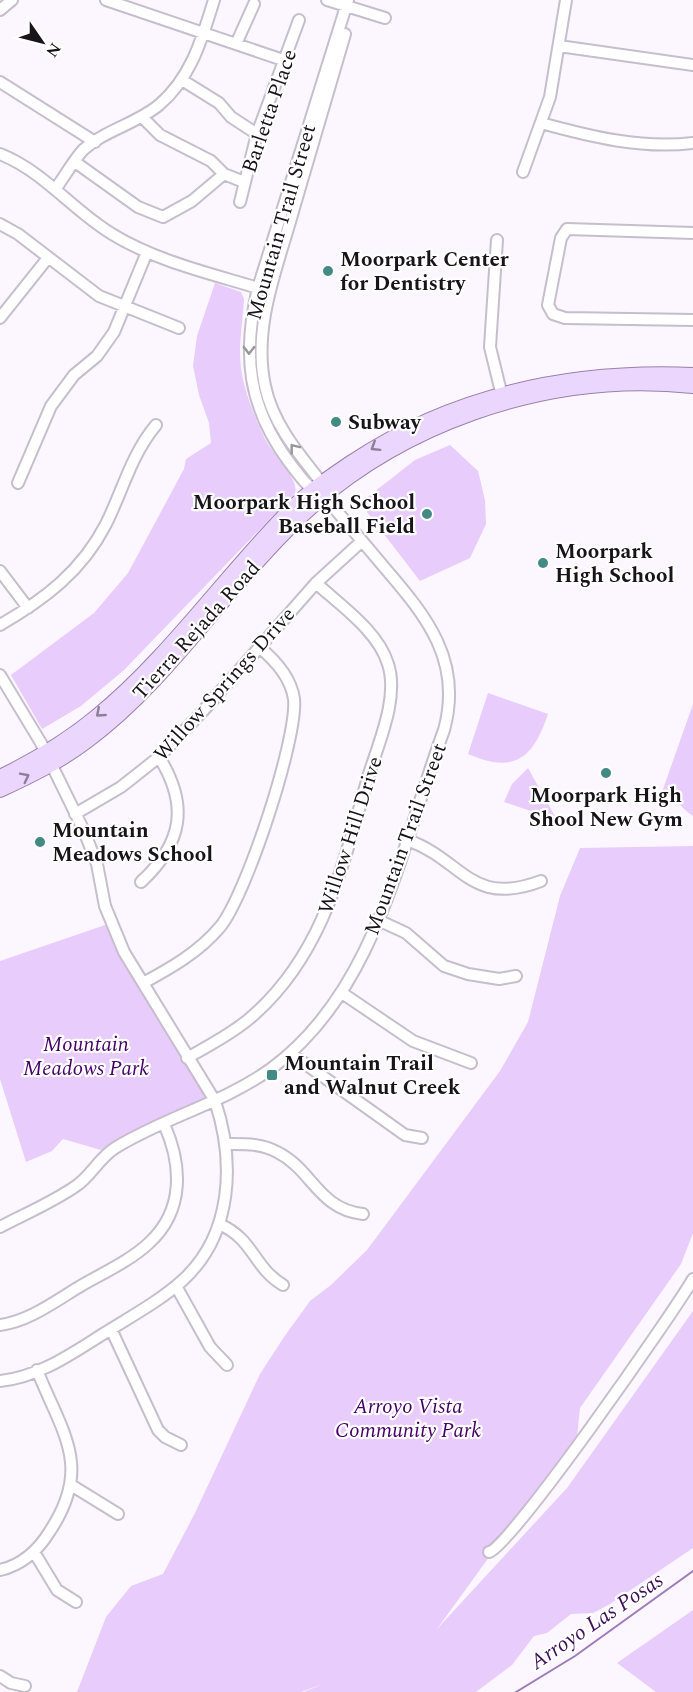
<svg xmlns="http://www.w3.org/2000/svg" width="693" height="1692" viewBox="0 0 693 1692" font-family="Spectral,serif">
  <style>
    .green { fill: #e7ccfc }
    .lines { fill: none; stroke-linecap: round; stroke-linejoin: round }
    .stream { stroke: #9e7cb9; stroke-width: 2 }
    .minor-casing { stroke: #c6becd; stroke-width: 14 }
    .major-casing { stroke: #9980ac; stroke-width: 16 }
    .minor { stroke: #fff; stroke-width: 10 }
    .major { stroke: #ebd6fd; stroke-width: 14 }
    .oneway { stroke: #979698 }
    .oneway2 { stroke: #8c7f97 }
    .poi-dot { fill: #438a85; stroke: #fff; stroke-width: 2 }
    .labels { text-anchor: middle; stroke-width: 4.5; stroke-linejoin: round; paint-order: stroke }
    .street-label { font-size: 21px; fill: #18151a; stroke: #fff }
    .poi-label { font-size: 21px; font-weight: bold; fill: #18151a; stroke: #fff; text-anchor: start }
    .park-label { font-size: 21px; font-style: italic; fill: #460068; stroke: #fff }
    .water-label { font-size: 22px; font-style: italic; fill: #3f105a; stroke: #fff }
  </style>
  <rect width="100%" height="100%" fill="#fbf6ff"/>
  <!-- green -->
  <path class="green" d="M215 283 241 292 244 299C243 320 238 347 241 368 244 391 255 418 265 439 272 453 300 480 295 493L124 670 81 706 42 729 11 675 94 613 128 573 184 469 186 459 211 443 209 423 199 395 193 366 197 336Z
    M450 445 478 471 485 500 486 524 470 558 420 581 360 503 415 460Z
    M488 693 548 714C533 759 514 774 468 754Z
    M693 704V816C680 808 676 796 662 792Z
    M528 768 557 820 504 802 512 784Z
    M693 846V1233L681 1264 580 1408 577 1436 437 1629 567 1488 693 1311V1548L610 1604 593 1613 571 1614 547 1633 534 1636 512 1665 476 1692H304L323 1684 301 1692H77L106 1617 131 1586 163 1574 195 1513 260 1374 284 1337 310 1301 331 1285 367 1250 500 1071 528 1022 560 896 580 848Z
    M111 923 212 1097 101 1150 63 1139 52 1151 26 1162 0 1079V961Z
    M693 1610V1692H656L617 1663Z"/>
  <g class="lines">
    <!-- stream -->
    <path class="stream" d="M516 1692 575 1656 693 1571"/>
    <defs>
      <path id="minor" d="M106 0 286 61
        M327 0 385 18
        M0 10 12 0
        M236 44 254 4
        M559 46 693 65
        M182 80 219 103 231 117 257 134
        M0 82 95 142
        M142 117 160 135 211 161 224 174 244 182
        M541 123C592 137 641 149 693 143
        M0 154C45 172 72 210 112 234 156 261 209 273 258 288
        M75 162 138 207 163 217 192 201 224 174
        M523 172 550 97 566 0
        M56 188C65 176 73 161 83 150 105 130 136 124 159 105 191 78 202 39 214 0
        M240 202 257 134 299 20
        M0 224 18 234 99 296 179 328
        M693 233 567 229 561 238 548 305 553 314 565 318 693 320
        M497 240 490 347 503 400
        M0 318 47 259
        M18 483 51 406 74 375 97 356 114 332 147 252
        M323 490 322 483C298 453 273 424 265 386 252 326 278 266 294 208 311 150 328 92 345 34
        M0 571 28 608
        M0 625C45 599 82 571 106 524 123 490 131 455 156 425
        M0 675 41 743 84 831 97 864 105 906 124 952 215 1101C235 1161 233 1234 183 1280 160 1301 130 1317 103 1334 73 1353 37 1378 0 1381
        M75 814 121 787 159 757 203 711 316 583 362 541
        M407 840C463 859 470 908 541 881
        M141 882C183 843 189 805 159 757
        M378 920 406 933 444 966 468 974 499 979 516 976
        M143 983C171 968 199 952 220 927 246 896 298 738 294 699 291 678 275 660 259 647
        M342 993 413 1041 471 1063
        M290 1053 405 1135 422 1138
        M187 1058C208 1046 230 1035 249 1019 324 956 343 864 369 774 379 742 399 697 388 664 378 631 340 605 316 583
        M226 1144C244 1144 261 1143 277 1152 312 1169 318 1209 363 1214
        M219 1224C254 1239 253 1267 283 1285
        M0 1227C25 1214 53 1202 76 1186 91 1176 99 1158 115 1148 165 1117 224 1103 272 1068 377 990 401 846 444 730 463 661 427 617 384 567 364 543 344 520 325 497 308 489 300 476 289 462 248 407 242 354 258 288L348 0
        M176 1286 210 1347 227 1365
        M0 1325C29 1321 54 1302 79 1287 101 1274 130 1261 149 1243 185 1210 182 1164 164 1124
        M111 1329 158 1430 165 1437 181 1445
        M71 1485 118 1514
        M34 1552 57 1590 76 1602
        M489 1552C509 1549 674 1312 693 1279
        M0 1570C22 1565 39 1549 50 1531 93 1466 62 1433 37 1370
        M0 1676 11 1683 25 1686"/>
      <path id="major" d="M0 777C33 761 67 741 96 717 167 659 221 581 285 515 305 494 328 478 352 462 455 394 571 370 693 375
        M0 790C30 776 61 761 87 741 164 684 219 598 287 530 390 425 546 370 693 386"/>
    </defs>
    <!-- minor casing -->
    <use href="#minor" class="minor-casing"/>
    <!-- major casing -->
    <use href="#major" class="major-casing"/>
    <!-- minor -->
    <use href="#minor" class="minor"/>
    <!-- major -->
    <use href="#major" class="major"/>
  </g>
  <!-- one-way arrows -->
  <defs><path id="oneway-chevron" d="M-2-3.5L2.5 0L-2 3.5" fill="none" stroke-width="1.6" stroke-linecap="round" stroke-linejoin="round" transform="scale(1.5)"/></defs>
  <g class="oneway">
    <use href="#oneway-chevron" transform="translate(249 350) rotate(91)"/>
    <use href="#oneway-chevron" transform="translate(294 448) rotate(-128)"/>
  </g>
  <g class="oneway2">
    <use href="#oneway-chevron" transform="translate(375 447) rotate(148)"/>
    <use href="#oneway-chevron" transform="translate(100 713) rotate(139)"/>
    <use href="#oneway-chevron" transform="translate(25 777) rotate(-27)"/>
  </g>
  <!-- markers -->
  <g class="poi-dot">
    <circle cx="328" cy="271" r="6"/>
    <circle cx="336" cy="422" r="6"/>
    <circle cx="427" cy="514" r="6"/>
    <circle cx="543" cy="563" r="6"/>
    <circle cx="606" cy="773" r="6"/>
    <circle cx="40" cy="842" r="6"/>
    <rect x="266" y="1069" width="12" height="12" rx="3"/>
  </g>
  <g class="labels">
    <!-- street labels -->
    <g class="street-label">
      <text transform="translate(269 111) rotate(-71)" y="7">Barletta Place</text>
      <text transform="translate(281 222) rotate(-74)" y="7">Mountain Trail Street</text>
      <text transform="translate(196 630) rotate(-48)" y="7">Tierra Rejada Road</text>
      <text transform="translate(224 684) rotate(-48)" y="7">Willow Springs Drive</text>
      <text transform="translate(350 835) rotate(-72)" y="7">Willow Hill Drive</text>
      <text transform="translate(405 839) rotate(-70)" y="7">Mountain Trail Street</text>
    </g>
    <!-- poi labels -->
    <g class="poi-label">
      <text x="340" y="266">Moorpark Center<tspan x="340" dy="24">for Dentistry</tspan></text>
      <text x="348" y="429">Subway</text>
      <text x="415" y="509" text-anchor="end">Moorpark High School<tspan x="415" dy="24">Baseball Field</tspan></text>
      <text x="555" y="558">Moorpark<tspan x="555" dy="24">High School</tspan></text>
      <text x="606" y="802" text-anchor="middle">Moorpark High<tspan x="606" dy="24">Shool New Gym</tspan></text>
      <text x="52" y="837">Mountain<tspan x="52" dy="24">Meadows School</tspan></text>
      <text x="284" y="1070">Mountain Trail<tspan x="284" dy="24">and Walnut Creek</tspan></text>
    </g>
    <!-- park labels -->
    <g class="park-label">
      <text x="86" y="1051">Mountain<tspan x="86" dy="24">Meadows Park</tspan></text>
      <text x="408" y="1413">Arroyo Vista<tspan x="408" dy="24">Community Park</tspan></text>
    </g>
    <!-- water labels -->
    <g class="water-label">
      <text transform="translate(596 1620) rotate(-34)" y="8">Arroyo Las Posas</text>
    </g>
  </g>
  <!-- north arrow -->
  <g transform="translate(42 42) rotate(125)" stroke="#ffffff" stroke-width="4.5" paint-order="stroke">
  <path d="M0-4.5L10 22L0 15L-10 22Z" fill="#18151a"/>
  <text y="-9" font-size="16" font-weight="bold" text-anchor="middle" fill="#18151a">N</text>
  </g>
</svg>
